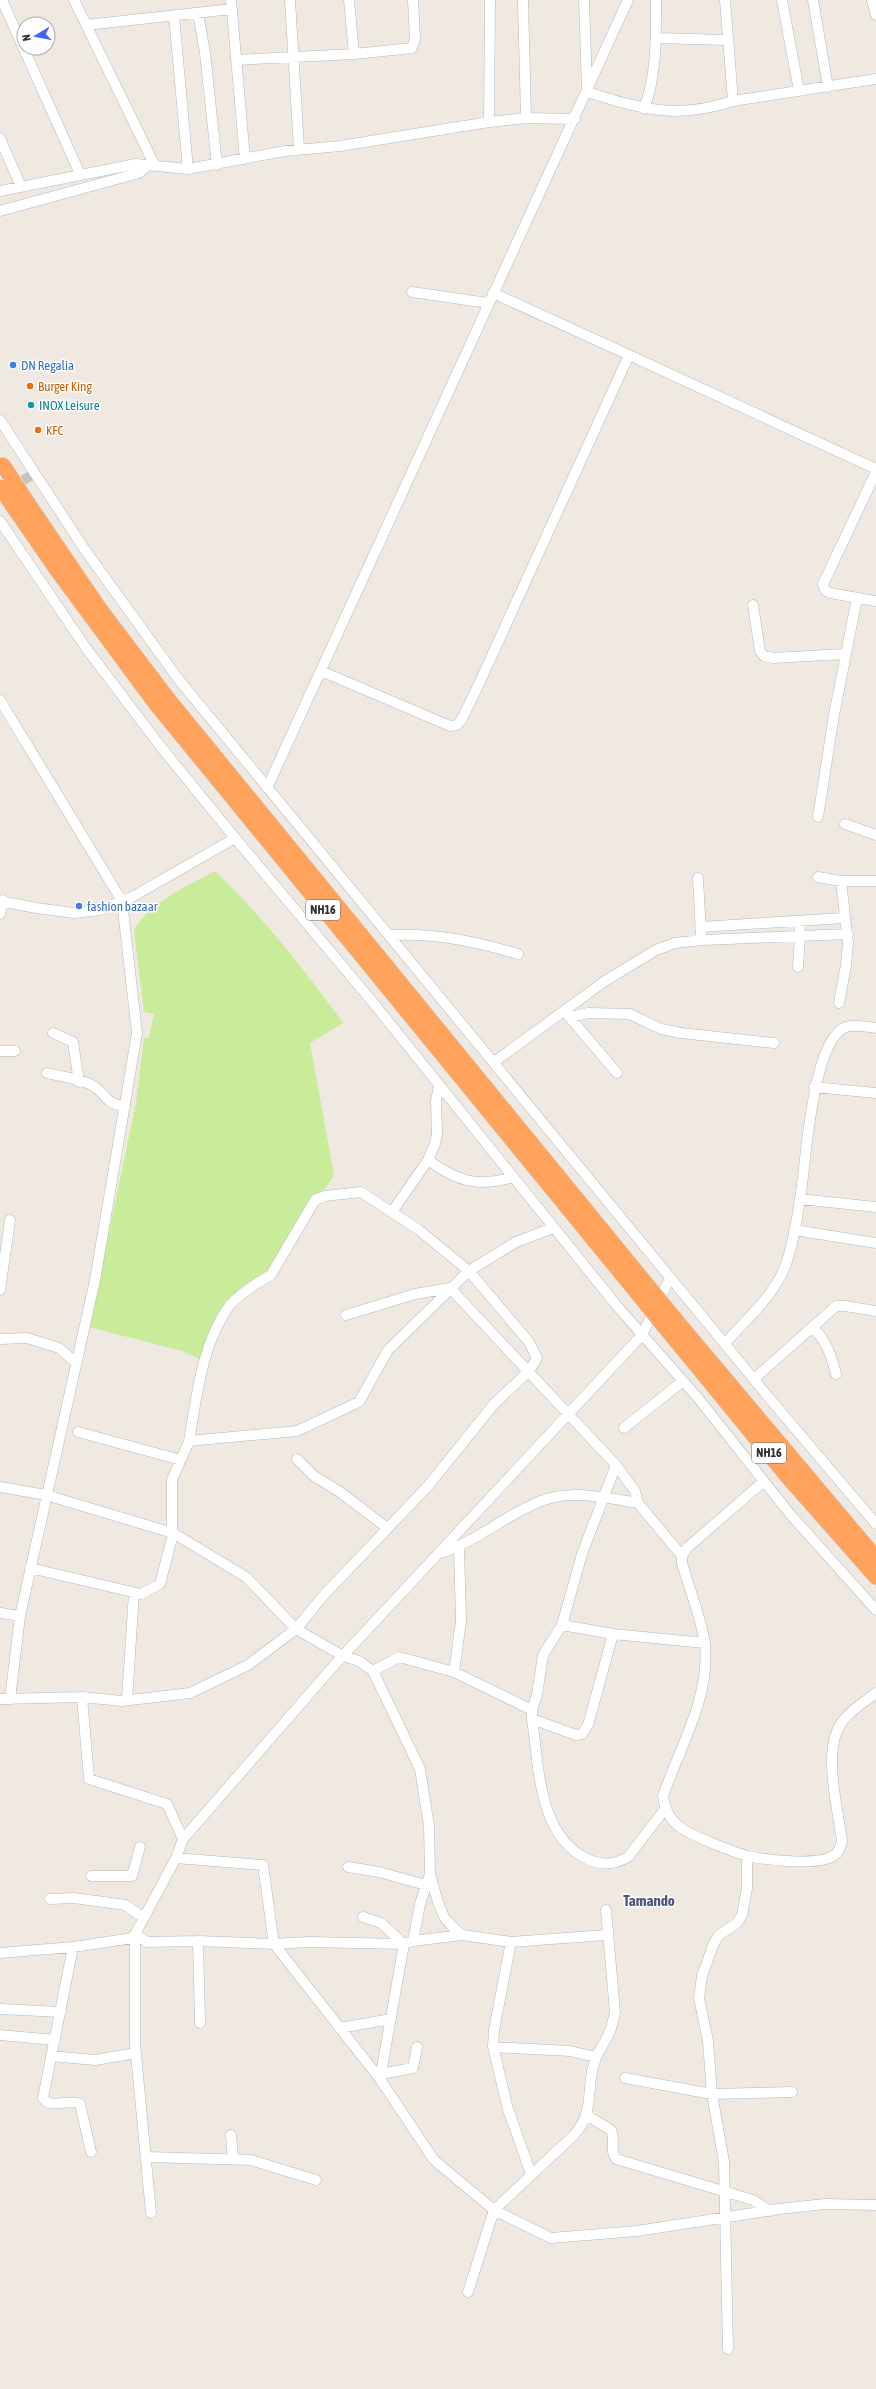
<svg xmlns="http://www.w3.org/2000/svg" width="876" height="2389" viewBox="0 0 876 2389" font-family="'Asap Condensed',sans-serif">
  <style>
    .pitch { fill: #c9ec9a }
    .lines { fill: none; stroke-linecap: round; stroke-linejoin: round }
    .minor-tunnel { stroke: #c8c4bd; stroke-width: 10; stroke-dasharray: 10 5; stroke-linecap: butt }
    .minor-casing { stroke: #b4b7c1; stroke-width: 11 }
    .highway-casing { stroke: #c9c9c9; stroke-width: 16 }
    .minor { stroke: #fff; stroke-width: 10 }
    .highway { stroke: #ffa35c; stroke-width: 15 }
    .highway-bridge-casing { stroke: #c9c9c9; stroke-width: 16; stroke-linecap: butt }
    .highway-bridge { stroke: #ffa35c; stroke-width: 15 }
    .shop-dot { fill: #3f7fe0; stroke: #fff; stroke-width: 1.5 }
    .food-dot { fill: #e8710a; stroke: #fff; stroke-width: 1.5 }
    .culture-dot { fill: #0f9aa8; stroke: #fff; stroke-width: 1.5 }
    .labels { text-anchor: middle; stroke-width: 3; stroke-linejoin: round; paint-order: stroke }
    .shield { fill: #fff; stroke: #6d6d6d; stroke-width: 1 }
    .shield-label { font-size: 12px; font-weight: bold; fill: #2e2e2e }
    .shop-label { font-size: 13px; fill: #366cbe; stroke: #fff; text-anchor: start }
    .food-label { font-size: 13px; fill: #c56008; stroke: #fff; text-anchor: start }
    .culture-label { font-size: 13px; fill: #0d838f; stroke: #fff; text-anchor: start }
    .quarter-label { font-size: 15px; font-weight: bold; fill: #4d5680; stroke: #fff }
  </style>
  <rect width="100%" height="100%" fill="#efe9e1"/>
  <!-- pitch -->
  <path class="pitch" d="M215 871C263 917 304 969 343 1023L310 1043 334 1175 268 1275 225 1308 200 1359 182 1351 89 1327 136 1103 144 1038H149L154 1014 144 1012 134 930C151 901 186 887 215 871Z"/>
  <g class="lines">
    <!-- minor-tunnel -->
    <path class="minor-tunnel" d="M10 488 34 474"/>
    <defs>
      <path id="minor" d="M2 0 80 174
        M74 0 155 166
        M231 0 245 159
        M290 0 299 149
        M349 0 354 54
        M523 0 526 118
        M584 0 587 88
        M725 0 733 101
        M782 0 799 91
        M813 0 828 87
        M872 0 876 15
        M198 13 205 53 217 165
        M174 16 188 169
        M86 25 232 9
        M656 38 727 40
        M236 60 354 54 412 48 415 39 413 0
        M587 92C643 109 675 120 733 101L876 79
        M644 109C657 74 656 37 656 0
        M489 122 490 0
        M0 138 21 187
        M0 191 136 164 188 169 285 151 340 146 489 122 526 118 575 119
        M0 211 139 173 147 166
        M412 292 488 303
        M629 355 876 469
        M0 420 85 550 179 680 770 1399 876 1524
        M876 472 823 584 825 590 830 593 876 601
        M0 521 86 648 161 747 235 838 371 1000 617 1306 698 1398 790 1514 876 1610
        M753 605 760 651 764 656 773 658 845 654
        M321 671 450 726 457 725 462 719 478 686 629 355 493 293
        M0 700 122 901 137 1033 95 1280 20 1616 10 1699
        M267 788 628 0
        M818 817 834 715 857 598
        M845 824 876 835
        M818 877 841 881H876
        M698 878 701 934
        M0 901 36 908 74 913 100 910 132 897 235 838
        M0 914 3 900
        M700 927 844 918
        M390 935C436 933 474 941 518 954
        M798 967 800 936 799 921
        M839 1003 846 965 848 943 841 881
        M566 1013 617 1073
        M570 1017 588 1013 630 1014 661 1029 681 1033 774 1043
        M53 1033 73 1042 79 1082
        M0 1051H15
        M494 1062 605 981 656 950 675 943 702 940 848 934
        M47 1073C62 1077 83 1079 95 1087 110 1098 102 1101 125 1107
        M814 1087 876 1093
        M428 1160C457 1181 477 1188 513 1177
        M800 1199 876 1207
        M392 1212 428 1160 435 1144 437 1134 436 1100 439 1087
        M794 1230 876 1243
        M0 1290 10 1220
        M346 1315 415 1294 450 1288 616 1465 635 1491 638 1503 682 1556
        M812 1327C827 1341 831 1355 836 1374
        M0 1339 27 1338 59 1348 76 1363
        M725 1343C746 1320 775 1295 786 1264 793 1244 797 1220 800 1199 806 1166 811 1040 846 1027 854 1024 867 1027 876 1028
        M754 1379 836 1306H845L876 1311
        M624 1428 683 1381
        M78 1432 181 1460
        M297 1459 314 1476 340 1492 386 1527
        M616 1465 582 1554 562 1625 543 1655 537 1695 532 1710V1719C539 1766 538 1833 585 1858 600 1866 614 1865 628 1857L665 1809
        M764 1481 687 1548 682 1556V1563C688 1585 703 1623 705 1645 710 1698 680 1747 663 1796 665 1809 669 1819 680 1827 689 1835 736 1853 748 1856 766 1860 817 1866 833 1856 839 1852 840 1848 842 1841 838 1811 825 1759 837 1731 844 1714 862 1704 876 1693
        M0 1487 46 1495 173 1533 246 1577 296 1629 343 1656 359 1661 373 1671 420 1769 429 1826 430 1874 438 1902 444 1917 452 1926 462 1935 511 1942 606 1935
        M440 1553C477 1542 505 1515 541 1501 571 1489 608 1498 638 1503
        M30 1568 141 1594 160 1584 172 1538V1480L189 1441 297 1431 359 1402 388 1350 469 1271 516 1242 553 1228
        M0 1613 20 1616
        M562 1625 613 1634 705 1643
        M373 1671 399 1657 454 1672 532 1710
        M454 1672 461 1621 459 1547
        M82 1697 89 1779 167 1804 183 1839
        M0 1699 82 1697 122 1701 190 1693 248 1665 296 1629 323 1596 428 1486 494 1404 529 1371 537 1358 529 1342 469 1271 419 1230 361 1192 325 1196 315 1200 271 1275C258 1282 235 1297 227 1309 201 1348 197 1396 189 1441
        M127 1700 134 1593
        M532 1719 576 1735 582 1734 588 1725 613 1634
        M176 1858 263 1865 274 1944 380 2079 434 2160 494 2210 551 2238 637 2231 779 2209 825 2204 876 2205
        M348 1867 379 1872 426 1885
        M91 1876H132L140 1847
        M50 1899 74 1898 125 1905 144 1918
        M363 1917 381 1923 404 1944 380 2079
        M135 1934 147 1942 198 1941 274 1944 309 1942 404 1944 413 1941 420 1904 430 1874
        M135 1934V2044L151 2213
        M198 1941 200 2023
        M413 1941 462 1935
        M511 1942 494 2030 493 2047 508 2109 531 2174
        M73 1947 43 2098C50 2110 69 2098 80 2104L91 2152
        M0 1953 73 1947 133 1938 176 1858 183 1839 338 1661 642 1335 670 1278
        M0 2009 61 2012
        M340 2028 391 2019
        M0 2035 55 2040
        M493 2047 570 2051 596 2057
        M51 2056 95 2060 136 2053
        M381 2074 413 2068 417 2047
        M625 2078 712 2094 792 2092
        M588 2116 611 2130C616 2140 609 2150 616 2159L753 2200 770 2211
        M231 2135 233 2159
        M147 2157 251 2160 316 2180
        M468 2292 494 2210 573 2136C597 2111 584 2087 596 2058 598 2052 602 2047 605 2041 611 2032 613 2022 615 2012L606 1910
        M728 2349 724 2162 712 2094 708 2041 699 1998 702 1976 714 1943 719 1935 737 1923 742 1915 747 1888V1856"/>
      <path id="highway" d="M27 502 99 608 168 699 652 1291
        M15 509 57 570 156 704 643 1300
        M674 1318 876 1558
        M664 1326 787 1476 876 1577"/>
    </defs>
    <!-- minor casing -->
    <use href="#minor" class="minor-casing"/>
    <!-- highway casing -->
    <use href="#highway" class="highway-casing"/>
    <!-- minor -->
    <use href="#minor" class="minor"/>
    <!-- highway -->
    <use href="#highway" class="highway"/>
    <defs>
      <path id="highway-bridge" d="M3 465 27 502
        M0 487 15 509
        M652 1291 674 1318
        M643 1300 664 1326"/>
    </defs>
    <!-- highway-bridge casing -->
    <use href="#highway-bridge" class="highway-bridge-casing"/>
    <!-- highway-bridge -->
    <use href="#highway-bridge" class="highway-bridge"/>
  </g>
  <!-- markers -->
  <g class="shop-dot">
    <circle cx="13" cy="365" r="4"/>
    <circle cx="79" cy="906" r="4"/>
  </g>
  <g class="food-dot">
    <circle cx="30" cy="386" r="4"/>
    <circle cx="38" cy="430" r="4"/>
  </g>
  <circle class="culture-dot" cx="31" cy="405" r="4"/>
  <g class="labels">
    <!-- shield labels -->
    <g class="shield">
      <rect x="306" y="900" width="34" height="20" rx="3"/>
      <rect x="752" y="1443" width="34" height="20" rx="3"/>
    </g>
    <g class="shield-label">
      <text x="323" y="914">NH16</text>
      <text x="769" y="1457">NH16</text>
    </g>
    <!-- shop labels -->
    <g class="shop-label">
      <text x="21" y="370">DN Regalia</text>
      <text x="87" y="911">fashion bazaar</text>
    </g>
    <!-- food labels -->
    <g class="food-label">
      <text x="38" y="391">Burger King</text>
      <text x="46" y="435">KFC</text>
    </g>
    <!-- culture labels -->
    <g class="culture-label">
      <text x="39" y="410">INOX Leisure</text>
    </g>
    <!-- quarter labels -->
    <g class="quarter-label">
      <text x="649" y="1906">Tamando</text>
    </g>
  </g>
  <!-- north arrow -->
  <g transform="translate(36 36) rotate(260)"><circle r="19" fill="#ffffff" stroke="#ababab"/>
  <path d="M0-3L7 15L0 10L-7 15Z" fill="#4264fb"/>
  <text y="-6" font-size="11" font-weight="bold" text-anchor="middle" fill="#2e2e2e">N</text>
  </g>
</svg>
